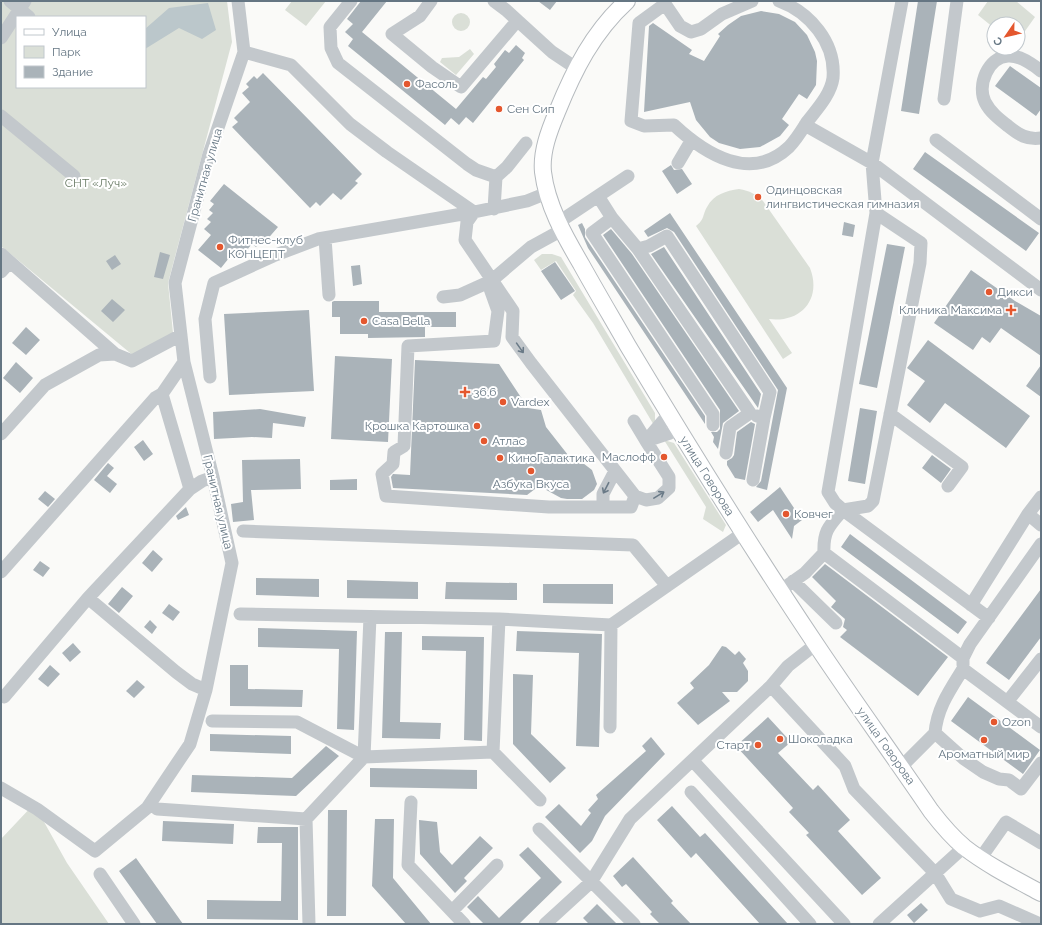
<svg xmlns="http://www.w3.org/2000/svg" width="1042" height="925" viewBox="0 0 1042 925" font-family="Raleway,sans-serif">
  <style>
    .green { fill: #dadfd7; fill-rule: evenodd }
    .water { fill: #bbc7cb }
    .building { fill: #aab3b9 }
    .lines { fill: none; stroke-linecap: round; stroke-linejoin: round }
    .major-casing { stroke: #b5babe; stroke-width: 18 }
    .minor { stroke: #c3c8cc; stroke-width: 13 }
    .major { stroke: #fff; stroke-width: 16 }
    .oneway { stroke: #6a7a87 }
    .poi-dot { fill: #e4572e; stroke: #fff; stroke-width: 1.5 }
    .labels { text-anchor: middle; stroke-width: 4; stroke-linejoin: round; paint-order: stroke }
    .poi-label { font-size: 12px; fill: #657683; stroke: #fff; text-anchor: start }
    .street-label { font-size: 12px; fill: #657683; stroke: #fff }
    .park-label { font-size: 12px; fill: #687a64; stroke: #fff }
  </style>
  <rect width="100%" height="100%" fill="#fafaf8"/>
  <!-- green -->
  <path class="green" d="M1 1H227L232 42 168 283 173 333 135 357 1 246ZM17 17H145V87H17Z
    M292 1H326L306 26 285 10Z
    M988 1H1016L1035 17 1018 41V24H994V28L978 15Z
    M452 22a9 9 0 1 1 18 0a9 9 0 1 1-18 0Z
    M470 49 474 54 456 75 440 62 442 58 459 57Z
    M739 189C750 191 756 194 763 201L810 268C822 299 801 323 769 319L792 353 783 359 696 226C705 219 702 216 707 207 714 194 726 191 739 189Z
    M542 254H552L561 257 655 413V427L593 323 573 295 576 291 556 261 541 270 534 260Z
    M664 440 674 443 726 525 723 532 703 519 706 507Z
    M34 804 67 863 109 924H1V839Z"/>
  <!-- water -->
  <path class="water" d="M208 3 216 30 202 39 179 28 145 49V29L169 8Z"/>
  <!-- building -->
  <path class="building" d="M361 1H387L362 32 456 109 483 77 486 79 496 67 494 64 505 50 509 53 516 45 525 53 522 58 524 60 473 123 466 117 459 125 451 118 445 125 348 46 353 39 345 32 353 24 347 19Z
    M538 1H557L550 10Z
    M918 1H937L919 114 901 111Z
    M761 11 779 14 795 22 807 35 815 52 817 61 816 85 807 99 799 94 782 119 789 125 780 136 760 147 740 149 719 143 710 137 696 120 690 102 644 112 649 26 653 23 692 50 689 54 704 61 720 36 718 34 728 25 741 16Z
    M1010 66 1041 88V109L1036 116 995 86Z
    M263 73 362 174 355 181 358 183 341 200 333 193 320 206 316 202 310 208 232 127 238 122 234 118 250 102 242 93 249 87 246 84 254 76 257 79Z
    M925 152 1039 233 1026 251 913 169Z
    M671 165 674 170 682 169 692 184 677 194 662 171Z
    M224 184 278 227 265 242 262 239 256 247 252 244 246 251 244 249 238 257 233 253 221 268 198 250 211 235 204 229 211 222 207 219 213 213 209 210 214 204 210 201Z
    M670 213 787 388 767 490 756 487 761 481 778 390 674 232 667 228 648 237 644 231Z
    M844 222 855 225 853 237 842 235Z
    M582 223 585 229V237L705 416V424L588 248 578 225Z
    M611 229 632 254 739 411 723 423 718 449 713 442 714 437 711 432H717L720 429V410L603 235Z
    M887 244 905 247 877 388 859 384Z
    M664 247 761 394 758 408 651 254Z
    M160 252 170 255 163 279 154 277Z
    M115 255 121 264 112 270 106 261Z
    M555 262 575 291 561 300 541 271Z
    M360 265 362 284 353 286 351 266Z
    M971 270 1015 301 1041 316V356L1001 328 990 343 982 337 973 350 934 323Z
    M112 299 125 310 113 322 101 311Z
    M334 301H379V312H456V327H425V337L368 338V334H340V317H332V302Z
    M309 310 314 391 229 395 224 314Z
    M26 327 40 340 26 355 12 343Z
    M928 340 1030 416 1006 448 945 403 930 423 907 405 925 381 907 368Z
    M335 356 392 359 388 442 331 439Z
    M415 360 499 364 528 408 541 410 546 427 568 455 575 457 592 470 597 484 594 490 582 499H567L561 498 539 486 527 495 393 488 391 477 393 474 410 475Z
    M16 362 33 378 20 393 3 378Z
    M1041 365V397L1026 386Z
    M860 408 877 411 865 484 848 481Z
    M260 409 306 417 304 427 273 423 272 438 252 437 214 439 213 412Z
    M751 422 755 424 745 480 735 478 727 465V461L732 458 734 455 737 432Z
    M143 440 153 454 144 461 134 447Z
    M932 455 951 469 941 483 922 468Z
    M300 459 301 489 251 490 254 520 233 522 231 504 243 502 242 460Z
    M108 463 114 468 107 476 117 484 110 493 94 480Z
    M357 479V490H330V480Z
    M780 487 802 520 794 526 792 539 773 510 758 522 750 512Z
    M45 491 55 499 48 507 38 499Z
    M186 507 189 515 178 520 176 516Z
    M850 534 967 622 958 634 841 547Z
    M153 550 163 559 152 572 142 563Z
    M40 561 50 568 43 577 33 570Z
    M825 564 948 657 918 696 840 637 847 630 843 627 845 619 831 607 836 601 812 577Z
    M256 578 319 579V597L256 595Z
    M347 580 418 582V599L347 598Z
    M446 582 517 583V600L445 599Z
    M543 584H613V604L543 603Z
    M122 587 133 596 119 613 108 604Z
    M1041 589V637L1009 680 986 663Z
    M169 604 180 612 173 621 162 613Z
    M150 620 157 627 152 634 144 627Z
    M258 628 357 631 354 730 337 729 339 649 258 647Z
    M517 631 602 634 599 747 576 746 579 653 516 651Z
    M385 632H402L400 722 441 723 440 739 382 738Z
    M422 636 484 637 482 741 464 740 466 651 422 650Z
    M73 643 81 652 70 662 62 653Z
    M722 646 726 647 735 655 739 651 746 659 743 663 748 671V681L737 692H722L730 701 698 725 677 703 694 688 690 683 709 665Z
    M50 665 60 674 48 687 38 679Z
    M230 665H248V689L303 690 302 707 230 706Z
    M513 674 533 675 531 734 566 768 550 783 513 744Z
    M137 680 145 687 134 698 126 691Z
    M968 697 1040 750 1023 774 951 721Z
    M768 717 791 742 778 753 813 790 818 785 850 820 838 831 881 878 862 895 806 835 809 833 789 812 793 808 736 746Z
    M210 734 291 736V754L210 751Z
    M651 737 665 754 605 816 592 841 580 853 545 817 559 804 581 826 591 813 588 810 598 799 596 795 646 751 642 746Z
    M326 746 339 756 296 796 191 792 192 775 292 778Z
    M370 768 477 770V789L370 787Z
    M672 806 700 837 705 833 788 924H760L696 853 691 858 657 820Z
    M328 810H347L346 916H327Z
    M375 819H394L393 878 431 924H406L372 886Z
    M419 820 437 822 440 852 452 865 480 836 493 848 464 878 467 881 455 893 420 854Z
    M163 821 234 824 233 844 162 841Z
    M258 827H298V920L207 919V900L281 901 282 843H257Z
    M528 847 562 882 519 924H484L467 907 478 896 499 918 541 878 519 855Z
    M633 857 673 901 671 903 691 924H660L650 914 652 912 626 884 622 887 613 876Z
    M136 858 183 924H157L119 871Z
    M921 903 928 910 914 923 907 915Z
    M597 904 617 924H589L583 918Z"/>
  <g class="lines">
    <defs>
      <path id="major" d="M627 1C593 32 574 70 557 112 549 131 541 152 543 172 547 205 564 235 581 264 596 291 612 318 628 346 688 446 750 546 815 643 853 700 893 755 931 811 941 824 952 837 964 847 987 865 1015 879 1041 893"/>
    </defs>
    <!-- major casing -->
    <use href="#major" class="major-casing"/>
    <!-- minor -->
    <path class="minor" d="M10 1 29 17
      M351 1 330 27 331 48 338 63 467 164 476 170 496 177 494 209
      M431 1 420 16 392 34 432 67 461 87 517 21
      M494 1 506 10 552 52 576 68
      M663 1 680 26 691 32 701 29 722 14 752 1
      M665 4 639 23 631 121 644 126 674 125C705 154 751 183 789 147 796 140 802 130 807 122 817 109 831 94 833 78 836 42 809 12 779 1
      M1 38 25 1
      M244 52 291 65 350 124 387 152 474 212 527 201 547 193
      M1041 71C1032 64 1020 55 1008 56 988 57 977 85 985 102 990 112 999 119 1008 126 1019 135 1027 140 1041 138
      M944 99 957 1
      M1 116 74 176
      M805 125 872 163 1041 290
      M936 140 1041 219
      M678 163 691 141
      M496 177 507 167 526 143
      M598 196 612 218 592 233 713 414V425
      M474 212 467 222 465 240 513 311 512 337 531 363 635 496 646 500 658 498 669 488V477L646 441 670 433 678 428
      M876 213 921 243 920 263 873 501 868 506 843 510 835 503 828 492 876 213 872 163 902 1
      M612 218 638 249 750 413 730 427 726 453
      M559 222 628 176
      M325 238 329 295
      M638 249 649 246 667 236 770 392 764 418
      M1 254 115 354 132 361 181 335
      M1 272 10 262
      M488 283 498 311 494 341 408 346 404 446 394 452 393 464 382 474 386 496 549 507H631L635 496
      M443 297 460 295 491 281 531 247 562 230
      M184 362 162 394 190 489
      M210 377 205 319 214 283 273 256 318 239 474 212
      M890 414 962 467 948 486
      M634 421 646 441 663 421 670 417
      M1 434 45 385 99 355 115 354
      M753 480 764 418 757 416
      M1041 497 1028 514 1041 525
      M603 507V494L615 471
      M243 531 633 545 667 586
      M824 553C823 531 829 526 843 510L989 618
      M1 572 155 398 162 394
      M793 581 836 623
      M781 590 805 573 824 553 963 658
      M88 598 176 672 192 684 206 690
      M971 605 1028 514
      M240 614 499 619 611 625 743 533
      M499 619 493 752 540 800
      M963 665V658L970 644 1041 544
      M771 686 845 766 854 789 935 873 951 899 980 911 999 906 1040 924
      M4 697 88 598 190 489 202 481 213 477
      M1008 701 1041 659
      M212 721 297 722 364 757 493 752
      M610 727 611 625
      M935 733 964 759 983 772 999 779 1009 780 1021 789 1041 763
      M693 761 844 924
      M901 767 935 733C937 708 950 690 963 669L1041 727
      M1 788 37 809 95 851 147 808 190 744 206 690 232 563 213 477 184 362 175 283 209 154 244 52 238 1
      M691 792 810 924
      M411 802 408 865 464 924
      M157 809 306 819 364 757 370 617
      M306 819 309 924
      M539 829 634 924
      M980 859 1006 822 1041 843
      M100 874 134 924
      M452 911 497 865
      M545 924 591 882 630 819 771 686 788 666 816 644
      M879 924 964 847"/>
    <!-- major -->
    <use href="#major" class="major"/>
  </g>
  <!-- one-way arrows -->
  <defs><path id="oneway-shaft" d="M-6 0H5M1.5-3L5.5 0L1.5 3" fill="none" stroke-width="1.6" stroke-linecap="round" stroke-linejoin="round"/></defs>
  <g class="oneway">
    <use href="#oneway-shaft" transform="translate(520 348) rotate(55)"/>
    <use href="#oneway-shaft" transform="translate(606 488) rotate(117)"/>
    <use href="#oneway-shaft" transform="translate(659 495) rotate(-31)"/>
  </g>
  <!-- markers -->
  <g class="poi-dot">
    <circle cx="407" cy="84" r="4"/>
    <circle cx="499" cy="109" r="4"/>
    <circle cx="758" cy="197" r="4"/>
    <circle cx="220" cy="247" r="4"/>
    <circle cx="989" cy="292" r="4"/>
    <path d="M1009 304h4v4h4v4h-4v4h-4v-4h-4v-4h4z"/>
    <circle cx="364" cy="321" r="4"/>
    <path d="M463 386h4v4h4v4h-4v4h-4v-4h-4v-4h4z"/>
    <circle cx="503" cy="402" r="4"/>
    <circle cx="477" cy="426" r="4"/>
    <circle cx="484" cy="441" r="4"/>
    <circle cx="664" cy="457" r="4"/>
    <circle cx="500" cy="458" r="4"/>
    <circle cx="531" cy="471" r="4"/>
    <circle cx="786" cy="514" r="4"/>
    <circle cx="994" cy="722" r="4"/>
    <circle cx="780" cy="739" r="4"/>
    <circle cx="984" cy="740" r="4"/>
    <circle cx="758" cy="745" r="4"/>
  </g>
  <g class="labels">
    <!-- poi labels -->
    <g class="poi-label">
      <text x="415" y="88">Фасоль</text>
      <text x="507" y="113">Сен Сип</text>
      <text x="766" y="194">Одинцовская<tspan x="766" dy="14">лингвистическая гимназия</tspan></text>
      <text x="228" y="244">Фитнес-клуб<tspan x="228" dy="14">КОНЦЕПТ</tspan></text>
      <text x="997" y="296">Дикси</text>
      <text x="1002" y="314" text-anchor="end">Клиника Максима</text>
      <text x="372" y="325">Casa Bella</text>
      <text x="473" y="396">36,6</text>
      <text x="511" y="406">Vardex</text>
      <text x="469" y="430" text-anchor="end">Крошка Картошка</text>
      <text x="492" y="445">Атлас</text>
      <text x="656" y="461" text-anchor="end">Маслофф</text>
      <text x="508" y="462">КиноГалактика</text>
      <text x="531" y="488" text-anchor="middle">Азбука Вкуса</text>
      <text x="794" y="518">Ковчег</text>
      <text x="1002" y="726">Ozon</text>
      <text x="788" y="743">Шоколадка</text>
      <text x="750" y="749" text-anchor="end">Старт</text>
      <text x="984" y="758" text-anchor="middle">Ароматный мир</text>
    </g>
    <!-- street labels -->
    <g class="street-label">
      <text transform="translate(205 175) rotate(-74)" y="4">Гранитная улица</text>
      <text transform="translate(707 476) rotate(58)" y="4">улица Говорова</text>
      <text transform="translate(218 502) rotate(77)" y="4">Гранитная улица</text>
      <text transform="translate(886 746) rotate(55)" y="4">улица Говорова</text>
    </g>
    <!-- park labels -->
    <g class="park-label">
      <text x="96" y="187">СНТ «Луч»</text>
    </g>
  </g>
  <!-- border -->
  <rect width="1042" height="925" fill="none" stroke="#657683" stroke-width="4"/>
  <!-- legend -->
  <rect x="16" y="16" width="130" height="72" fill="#ffffff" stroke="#c1c8cd"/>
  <rect x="24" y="29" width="20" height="6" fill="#ffffff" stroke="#c1c8cd"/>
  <text x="52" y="36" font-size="12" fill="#657683">Улица</text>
  <rect x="24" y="46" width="20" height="12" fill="#dadfd7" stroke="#c1c8cd"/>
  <text x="52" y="56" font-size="12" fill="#657683">Парк</text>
  <rect x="24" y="66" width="20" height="12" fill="#aab3b9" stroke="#c1c8cd"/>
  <text x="52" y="76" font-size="12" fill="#657683">Здание</text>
  <!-- north arrow -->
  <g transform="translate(1006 36) rotate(236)"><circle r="19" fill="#ffffff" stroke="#c1c8cd"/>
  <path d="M0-3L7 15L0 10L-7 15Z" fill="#e4572e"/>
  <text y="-6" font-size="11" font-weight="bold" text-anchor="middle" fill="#657683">С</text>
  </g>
</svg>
